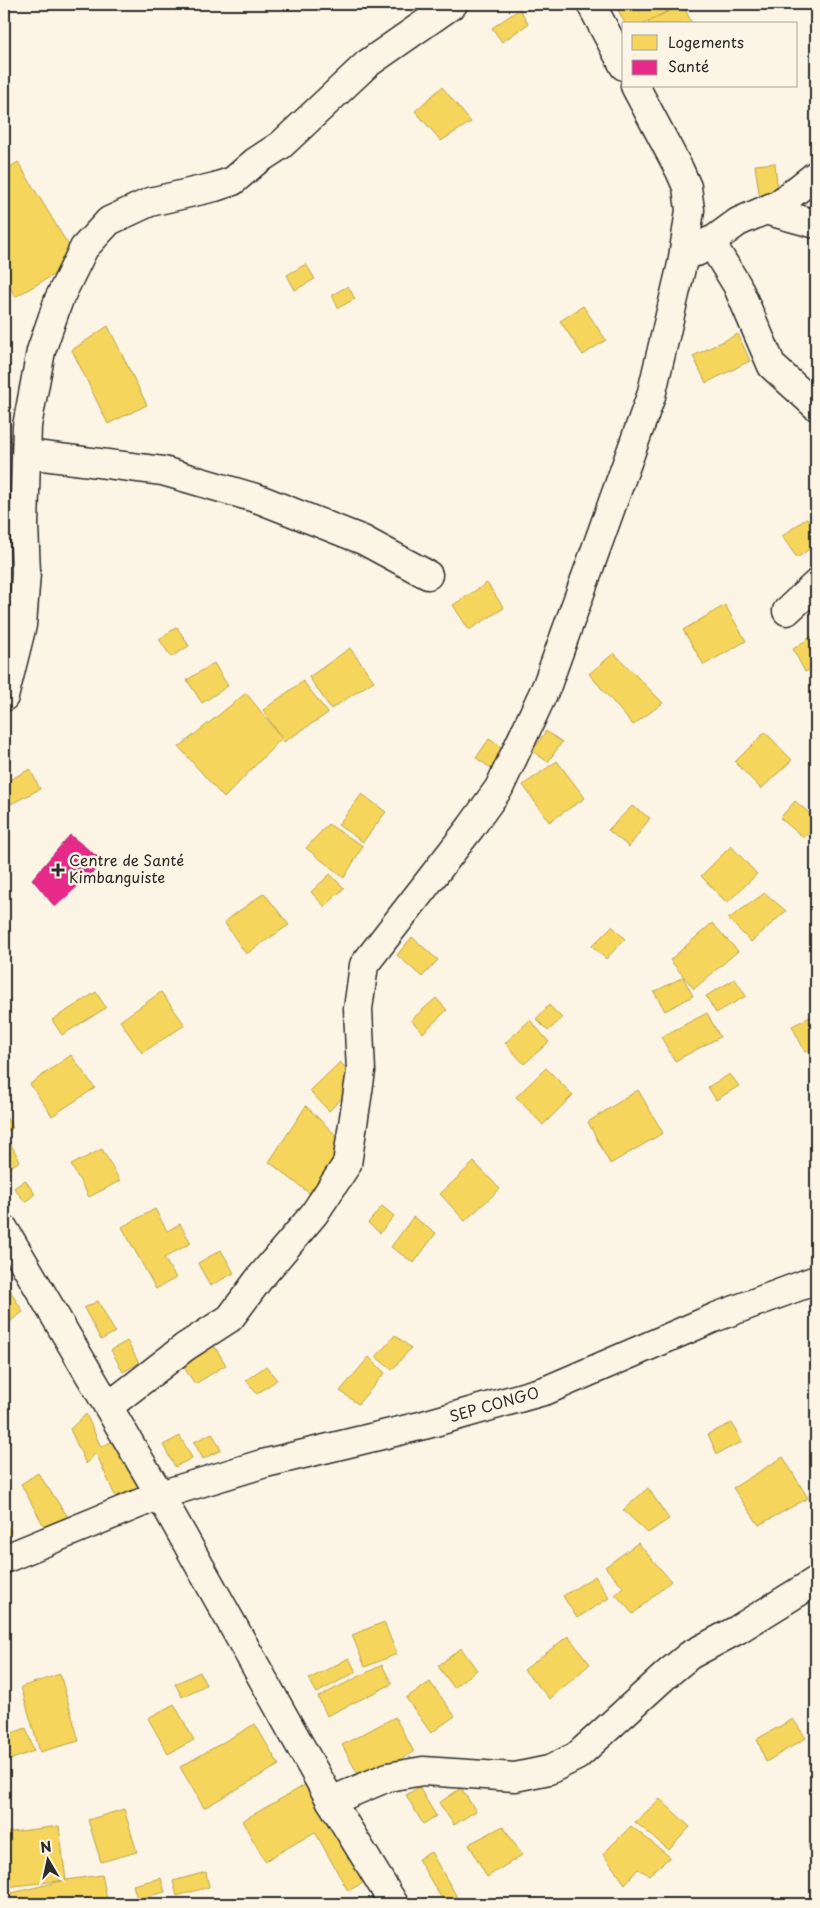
<svg xmlns="http://www.w3.org/2000/svg" width="820" height="1908" viewBox="0 0 820 1908" font-family="'Playpen Sans',sans-serif">
  <style>
    .homes { fill: #f6d55c; stroke: #b9a24d }
    .health { fill: #e7298a; stroke: #af2a6e }
    .lines { fill: none; stroke-linecap: round; stroke-linejoin: round }
    .street-casing { stroke: #2b2b2b; stroke-width: 31 }
    .secondary-casing { stroke: #2b2b2b; stroke-width: 31 }
    .primary-casing { stroke: #2b2b2b; stroke-width: 31 }
    .street { stroke: #fcf5e5; stroke-width: 28 }
    .secondary { stroke: #fcf5e5; stroke-width: 28 }
    .primary { stroke: #fcf5e5; stroke-width: 28 }
    .poi-dot { fill: #2b2b2b; stroke: #fcf5e5; stroke-width: 2 }
    .labels { text-anchor: middle; stroke-width: 5; stroke-linejoin: round; paint-order: stroke }
    .poi-label { font-size: 15px; fill: #2b2b2b; stroke: #fcf5e5; text-anchor: start }
    .street-label { font-size: 15px; fill: #2b2b2b; stroke: #fcf5e5 }
  </style>
  <rect width="100%" height="100%" fill="#fcf5e5"/>
  <filter id="ink" filterUnits="userSpaceOnUse"><feTurbulence type="fractalNoise" baseFrequency=".02" numOctaves="2"/><feDisplacementMap in="SourceGraphic" scale="10" xChannelSelector="R" yChannelSelector="G"/><feConvolveMatrix kernelMatrix="1 2 1 2 8 2 1 2 1" color-interpolation-filters="sRGB"/></filter>
  <g filter="url(#ink)">
    <!-- homes -->
    <path class="homes" d="M366 4H388L370 12Z
      M615 4H682L644 24H625Z
      M683 4 692 24H649L648 21Z
      M520 9 528 24 502 42 492 28Z
      M442 87 471 122 441 141 415 111Z
      M18 162 78 261 15 297 4 276V171Z
      M775 163 779 204 761 206 755 165Z
      M306 264 315 279 295 290 287 275Z
      M348 286 355 299 338 308 332 295Z
      M583 306 606 340 583 355 560 321Z
      M108 326 147 405 108 424 72 350Z
      M738 334 750 361 706 383 693 356Z
      M807 518 816 530V544L797 558 782 536Z
      M487 583 504 608 469 630 453 605Z
      M725 605 746 641 704 665 683 630Z
      M816 607V620L810 610Z
      M177 627 189 646 171 657 159 639Z
      M815 634 816 637V667L805 672 793 649Z
      M350 648 374 681 331 709 309 677Z
      M614 653 663 703 633 725 589 674Z
      M214 663 228 686 202 703 187 680Z
      M303 681 328 713 284 742 263 710Z
      M246 693 282 738 224 798 179 747Z
      M546 731 562 742 548 762 532 751Z
      M765 732 792 760 761 789 735 762Z
      M489 739 507 750 494 770 476 758Z
      M557 761 585 798 549 822 523 785Z
      M30 769 40 789 11 804 4 789V783Z
      M362 794 386 812 363 842 338 825Z
      M795 801 816 819V824L804 838 780 818Z
      M632 806 650 818 629 847 608 830Z
      M328 824 363 846 344 878 306 848Z
      M731 846 757 874 727 903 701 876Z
      M330 874 344 888 325 907 311 892Z
      M264 893 289 925 246 954 224 922Z
      M765 893 786 911 751 942 728 919Z
      M712 923 738 951 694 989 670 960Z
      M612 926 625 939 606 959 592 946Z
      M412 937 438 960 422 977 397 955Z
      M683 977 693 996 665 1011 654 992Z
      M735 979 746 996 716 1013 706 996Z
      M96 992 106 1008 62 1035 52 1020Z
      M161 992 185 1025 142 1053 120 1021Z
      M436 998 447 1010 423 1033 411 1020Z
      M549 1005 562 1018 548 1031 536 1019Z
      M707 1013 720 1037 675 1061 661 1037Z
      M816 1014V1046L805 1052 792 1026Z
      M530 1020 549 1042 524 1064 505 1043Z
      M71 1055 95 1088 52 1116 30 1084Z
      M340 1062 359 1081 329 1111 310 1091Z
      M546 1068 573 1095 543 1125 516 1097Z
      M730 1074 739 1086 716 1100 708 1087Z
      M638 1090 663 1133 610 1164 588 1122Z
      M306 1106 349 1148 309 1193 269 1162Z
      M4 1114 13 1128 4 1134Z
      M10 1143 20 1161 4 1171V1146Z
      M102 1149 120 1181 89 1197 71 1165Z
      M474 1162 500 1189 465 1221 440 1194Z
      M25 1180 35 1194 25 1202 14 1188Z
      M382 1206 394 1216 380 1233 368 1223Z
      M155 1209 167 1231 180 1224 191 1243 164 1258 176 1278 156 1289 122 1227Z
      M413 1217 436 1233 414 1263 391 1247Z
      M221 1250 234 1273 210 1286 198 1263Z
      M4 1280 23 1312 4 1326Z
      M98 1301 115 1332 101 1340 84 1308Z
      M395 1335 411 1348 392 1370 376 1357Z
      M210 1339 226 1365 195 1384 179 1360Z
      M127 1341 139 1363 123 1372 111 1350Z
      M369 1357 385 1373 358 1404 340 1391Z
      M266 1366 277 1380 257 1394 246 1380Z
      M86 1414 101 1447 119 1438 141 1487 116 1498 96 1453 86 1464 70 1429Z
      M732 1423 742 1442 717 1454 708 1434Z
      M212 1433 221 1450 203 1459 194 1442Z
      M180 1436 192 1458 175 1467 163 1445Z
      M783 1457 808 1498 759 1525 733 1488Z
      M38 1473 70 1520 46 1530 21 1484Z
      M648 1488 669 1519 648 1533 623 1510Z
      M4 1521 11 1532 4 1536Z
      M638 1543 671 1581 633 1614 615 1594 623 1587 605 1567Z
      M595 1576 609 1598 577 1618 563 1596Z
      M384 1622 397 1654 365 1667 352 1635Z
      M568 1636 590 1664 550 1699 524 1670Z
      M461 1648 477 1670 454 1688 438 1666Z
      M349 1658 356 1672 317 1693 309 1679Z
      M382 1665 392 1684 327 1716 318 1697Z
      M200 1672 206 1685 182 1697 175 1684Z
      M60 1674 79 1741 40 1752 21 1687Z
      M430 1682 455 1716 431 1733 406 1698Z
      M174 1704 194 1740 168 1754 148 1718Z
      M395 1717 414 1752 361 1780 342 1745Z
      M793 1719 806 1738 766 1762 757 1739Z
      M255 1724 279 1765 204 1808 180 1767Z
      M26 1728 34 1751 4 1762V1736Z
      M312 1781 368 1880 348 1891 315 1832 265 1861 242 1821Z
      M419 1787 436 1816 423 1824 406 1795Z
      M461 1788 476 1811 454 1825 439 1803Z
      M660 1799 690 1827 669 1850 635 1822Z
      M124 1809 137 1852 101 1862 88 1820Z
      M59 1826 66 1880 6 1887 4 1869V1833Z
      M503 1826 522 1855 487 1877 469 1844Z
      M631 1826 670 1857 649 1875 638 1869 625 1884 603 1854Z
      M816 1840V1858L808 1846Z
      M431 1852 461 1904H445L418 1859Z
      M206 1872 209 1887 177 1896 173 1881Z
      M102 1875 107 1899 82 1904H4V1895L66 1880Z
      M161 1878 165 1892 137 1899 133 1885Z"/>
    <!-- health -->
    <path class="health" d="M70 835 104 862 55 907 32 879Z"/>
    <g class="lines">
      <defs>
        <path id="street" d="M591 4 624 66
          M765 210 816 224
          M710 241 737 285 772 366 816 406
          M697 252 738 222 779 204 816 175
          M27 454 163 471 259 499 363 540 428 575
          M787 611 816 584
          M4 697 22 625 26 573 24 525 27 426 41 351 59 299 84 248 109 221 150 202 215 187 233 181 255 162 281 145 367 64 453 4
          M109 1406 185 1347 230 1318 259 1279 314 1214 347 1164 361 1071 358 1009 364 965 471 827 499 788 547 685 651 396 682 264 690 210 687 187 680 171 635 86
          M331 1801 388 1777 423 1771 515 1777 549 1770 577 1756 667 1674 690 1655 737 1630 816 1581"/>
        <g id="secondary">
          <path id="s1" d="M4 1559 160 1495 262 1464 424 1425 547 1390 716 1317 816 1280"/>
        </g>
        <path id="primary" d="M4 1229 160 1495 331 1801 394 1904"/>
      </defs>
      <!-- street casing -->
      <use href="#street" class="street-casing"/>
      <!-- secondary casing -->
      <use href="#secondary" class="secondary-casing"/>
      <!-- primary casing -->
      <use href="#primary" class="primary-casing"/>
      <!-- street -->
      <use href="#street" class="street"/>
      <!-- secondary -->
      <use href="#secondary" class="secondary"/>
      <!-- primary -->
      <use href="#primary" class="primary"/>
    </g>
  </g>
  <!-- markers -->
  <path class="poi-dot" d="M55.5 862.5h5v5h5v5h-5v5h-5v-5h-5v-5h5z"/>
  <g class="labels">
    <!-- poi labels -->
    <g class="poi-label">
      <text x="69" y="866">Centre de Santé<tspan x="69" dy="17">Kimbanguiste</tspan></text>
    </g>
    <!-- street labels -->
    <g class="street-label">
      <text dy="5" stroke="none"><textPath href="#s1" startOffset="515">SEP CONGO</textPath></text>
    </g>
  </g>
  <!-- margin -->
  <rect width="820" height="1908" fill="none" stroke="#fcf5e5" stroke-width="20"/>
  <rect x="10" y="10" width="800" height="1888" fill="none" stroke="#2b2b2b" stroke-width="2" filter="url(#ink)"/>
  <!-- legend -->
  <rect x="622" y="22" width="175" height="65" fill="#fcf5e5" stroke="#a8a49b"/>
  <rect x="632" y="35" width="25" height="15" fill="#f6d55c" stroke="#a8a49b"/>
  <text x="668" y="48" font-size="15" fill="#2b2b2b">Logements</text>
  <rect x="632" y="60" width="25" height="15" fill="#e7298a" stroke="#a8a49b"/>
  <text x="668" y="72" font-size="15" fill="#2b2b2b">Santé</text>
  <!-- north arrow -->
  <g transform="translate(48 1860) rotate(351)" stroke="#fcf5e5" stroke-width="4" paint-order="stroke">
  <path d="M0-4L9 19L0 12L-9 19Z" fill="#2b2b2b"/>
  <text y="-8" font-size="14" font-weight="bold" text-anchor="middle" fill="#2b2b2b">N</text>
  </g>
</svg>
